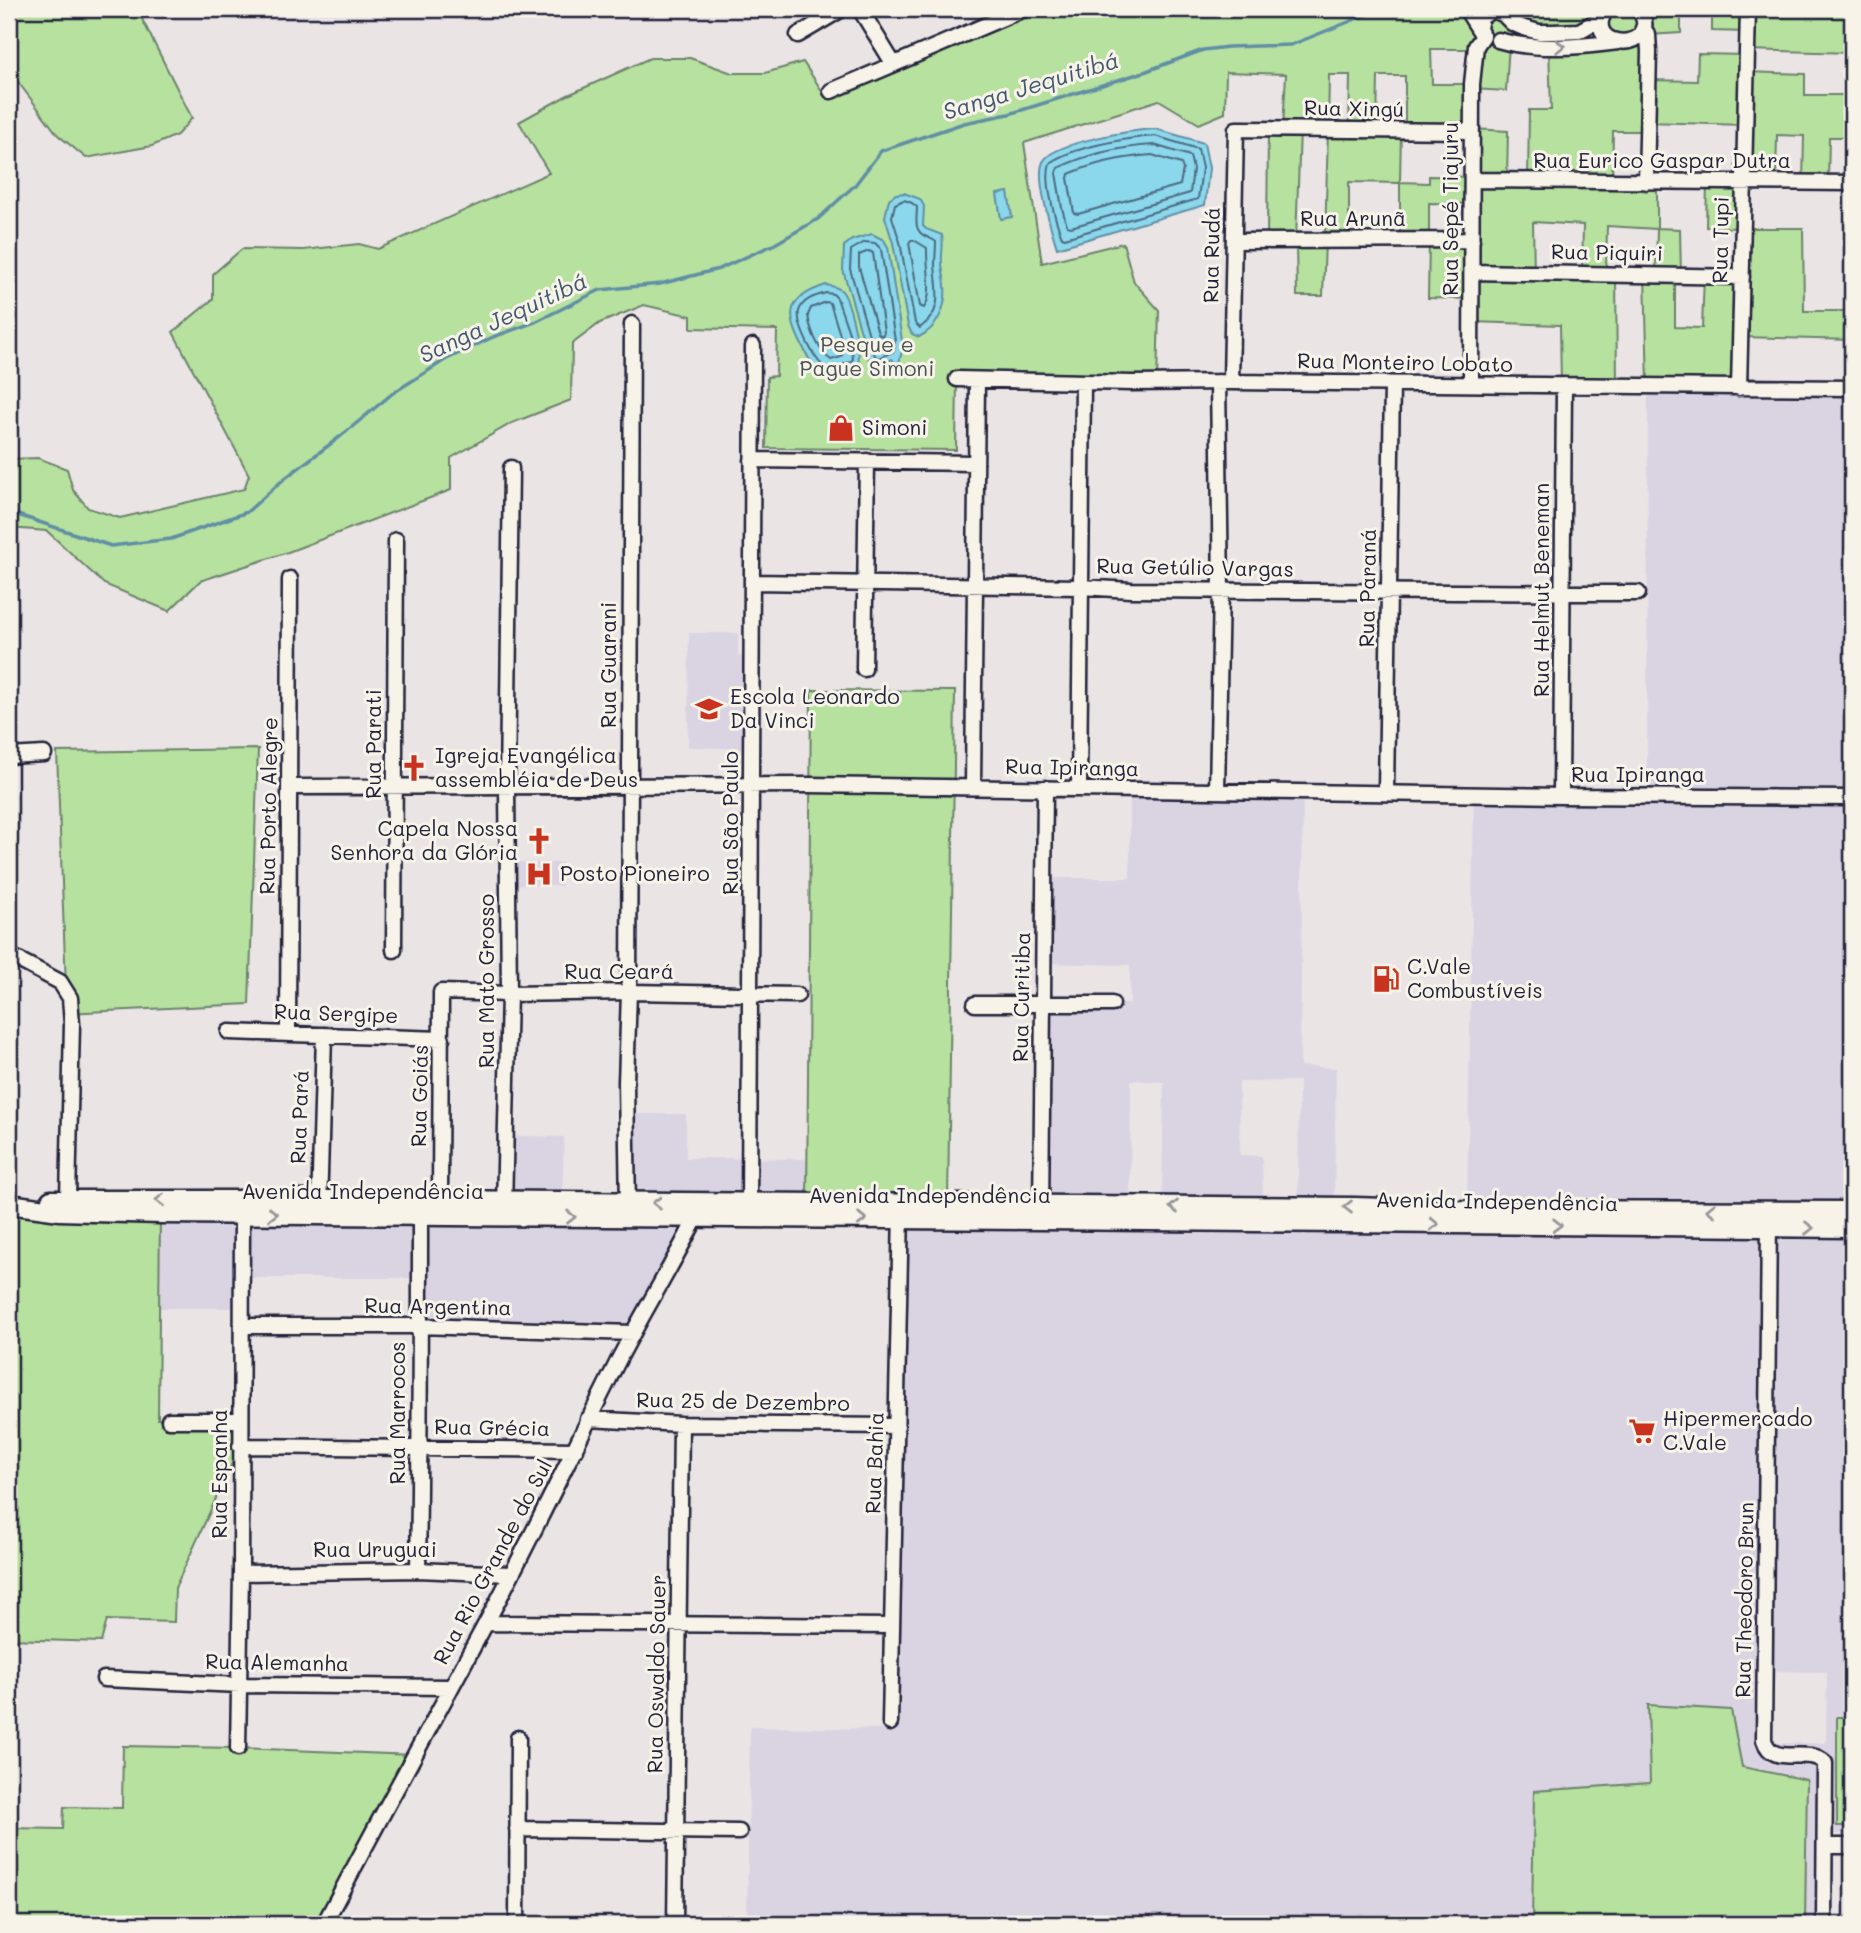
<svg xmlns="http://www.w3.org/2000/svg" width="1861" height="1933" viewBox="0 0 1861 1933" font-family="Mali,sans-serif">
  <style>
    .built { fill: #dad3e2; fill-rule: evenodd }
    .green { fill: #b6e19e; stroke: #6c826c; stroke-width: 2; fill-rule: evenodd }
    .water { fill: #8bd7eb; stroke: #618fa5; stroke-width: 2 }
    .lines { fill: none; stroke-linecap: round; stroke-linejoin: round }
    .shore { stroke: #4c6a81; stroke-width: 2 }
    .stream { stroke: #618fa5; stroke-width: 3.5 }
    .minor-casing { stroke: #22223b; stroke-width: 19 }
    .major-casing { stroke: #22223b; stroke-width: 23 }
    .minor { stroke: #f7f3e8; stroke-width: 14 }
    .major { stroke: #f7f3e8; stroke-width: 18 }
    .oneway { stroke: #97959a }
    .labels { text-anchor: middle; stroke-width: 6; stroke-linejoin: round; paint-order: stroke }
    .street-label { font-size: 21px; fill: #22223b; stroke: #f7f3e8 }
    .park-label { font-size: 21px; fill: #475254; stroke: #f7f3e8 }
    .poi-label { font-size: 21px; fill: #22223b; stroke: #f7f3e8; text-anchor: start }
    .water-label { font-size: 23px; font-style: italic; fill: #425870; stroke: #f7f3e8 }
  </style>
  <rect width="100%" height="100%" fill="#eae4e5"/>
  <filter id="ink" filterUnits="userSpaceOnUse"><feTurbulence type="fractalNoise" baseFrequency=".0143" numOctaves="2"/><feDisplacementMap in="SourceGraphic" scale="14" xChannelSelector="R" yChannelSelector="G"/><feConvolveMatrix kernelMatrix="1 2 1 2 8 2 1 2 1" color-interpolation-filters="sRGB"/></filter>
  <g filter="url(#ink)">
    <!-- built -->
    <path class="built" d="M1648 386 1852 388V1211L1467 1210 1474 795 1647 796Z
      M689 633H738V656L752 657V749L688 747Z
      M1130 790 1303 792 1300 1066 1336 1068 1334 1207H1298L1299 1081 1239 1082 1240 1155 1262 1156 1263 1207H1162L1164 1082 1131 1080 1130 1207 1041 1206 1043 1004H1130V965L1043 963 1044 878H1130Z
      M515 862 562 863V886L516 885Z
      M627 1114H686V1158L807 1159V1204L628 1202Z
      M506 1136 564 1137 562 1202 504 1201Z
      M160 1214 696 1218 633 1333 419 1326V1278H243L242 1308H159Z
      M901 1219 1852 1228V1834H1825L1824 1924H747L750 1727 889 1729ZM1766 1671 1827 1672 1826 1743H1765Z"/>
    <!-- green -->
    <path class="green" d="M9 9H137L192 118 177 135 152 146 86 158 58 135 9 70Z
      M1024 9H1681V33L1648 35 1638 43 1642 44 1648 80 1697 81 1698 54 1747 55V72L1805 74V95H1852V137H1829L1828 183H1803L1804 136 1777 135 1776 182 1744 183 1743 228H1803L1804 311H1852V340L1741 337 1739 388 1648 386 1645 275H1656L1657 229 1607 226 1606 274H1616L1617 386 1561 385 1560 325 1471 322V299L1428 298 1429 241 1400 240V183L1349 182V241H1325L1323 296H1297L1296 241H1267L1268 129H1283L1286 74 1226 72 1225 113 1199 124 1159 100 1024 143 1042 263 1123 243 1134 282 1159 310 1157 383 957 379 956 450 766 448 767 377 776 376 777 330 691 328V316L644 305 600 323 572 344 571 400 512 423 451 458V490L288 552 200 581 169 611 104 584 47 531 9 528V459L38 458 67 469 73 490 88 508 120 518 244 489 249 475 173 332 213 299V274L242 249 303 250 359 244 378 249 549 173 519 122 566 96 650 58H690L732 73H765L803 62 824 94ZM1509 43 1549 47 1551 110H1529L1528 180H1507L1508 131 1472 129V89L1506 91ZM1431 49H1471V84H1432ZM1329 75H1350L1349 130 1328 129ZM1378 76H1405V131L1472 132V177L1429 176V183L1400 182 1401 130H1377ZM1647 122 1744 125V182H1707L1706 227 1743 228 1741 277 1704 276 1702 328 1675 327V276H1681L1680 229 1657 228V182L1612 181 1613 131H1646ZM1300 130H1328L1325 240H1296ZM1429 203 1471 204 1472 240H1429ZM1533 222 1583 225 1582 274 1534 273Z
      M1712 9H1852V53L1747 50V32L1712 31Z
      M811 690 955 691 948 1205 807 1204Z
      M258 749 249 1004 67 1013 57 752Z
      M9 1204 160 1214 158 1419 240 1420V1446L175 1588 174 1622 107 1620 101 1642 9 1639Z
      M1648 1705 1731 1710 1742 1767 1807 1780 1805 1924H1532L1534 1791 1650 1783Z
      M1837 1717H1852V1826H1837Z
      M123 1746 238 1748 413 1755 324 1924H9V1828L63 1829 64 1807 122 1808Z"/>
    <!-- water -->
    <path class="water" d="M1156 129 1204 143 1209 168 1205 205 1057 248C1051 229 1035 179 1043 162 1052 142 1134 130 1156 129Z
      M1008 192 1012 217 1001 219 997 194Z
      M904 193 920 199 924 206 923 226 926 229 942 235C944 245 941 254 942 263 942 271 945 278 945 286 947 306 938 328 919 337L912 334 908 326 893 243 885 217 889 199 896 194Z
      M872 234 884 240 888 247 902 341V351L898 367 892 359 884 364 890 373 874 367 869 359 843 270 844 246 852 240Z
      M826 285C831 286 838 287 842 291 850 301 863 356 857 367L830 377H824C814 369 809 360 804 349 785 314 786 298 826 285Z"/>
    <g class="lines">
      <!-- shore -->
      <path class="shore" d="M1155 136 1198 149 1202 168 1198 199 1065 238 1062 237C1055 220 1044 181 1050 163 1071 147 1128 138 1155 136Z
        M1154 145 1190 156 1193 169 1190 193 1071 227 1067 226 1062 208 1056 173 1058 168C1087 154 1122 147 1154 145Z
        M1152 155 1181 164 1183 169 1180 185 1078 214 1074 213 1068 178 1069 174C1094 163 1125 157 1152 155Z
        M904 200 912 203 917 207C917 218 913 230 925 236 929 238 933 239 936 242 936 250 935 258 935 265 937 292 944 310 920 328L915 323 900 242 892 217 895 204Z
        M911 240H914L927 248C926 266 934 294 924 308L920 306 909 243Z
        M865 242 875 243 881 249 895 341 894 351 879 358 875 356 850 269 851 250Z
        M869 251 873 253 884 332 882 336 878 333 859 267V255Z
        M826 293 833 294 837 298 849 333 853 359 850 362 829 370C816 365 796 325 799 311 803 299 815 296 826 293Z
        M826 302 830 303 840 335 843 353 841 357 831 360C819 352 810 330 808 315L811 308Z"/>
      <!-- stream -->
      <path class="stream" d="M9 512 111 546 171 539 247 512 284 479 341 436 393 393 445 360 493 337 535 322 600 290 660 284 719 269 775 244 818 219 855 185 881 151 964 123 1009 114 1144 72 1203 50 1228 47 1291 45 1381 9"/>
      <defs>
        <path id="minor" d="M860 9 893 63
          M1466 9 1481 33
          M1606 9C1579 52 1666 53 1639 9
          M1479 28 1481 18 1489 12 1494 11 1503 14 1512 23 1524 28 1539 32H1553L1579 31 1602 18
          M1643 28 1648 35 1649 52 1646 182
          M798 35 842 9
          M1498 40C1536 51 1579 47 1618 42
          M831 91 1024 9
          M1472 180 1852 183
          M1234 241 1472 240
          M1472 272 1742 277
          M957 379 1132 383 1231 382 1852 388
          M1231 382 1236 129 1472 131
          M1471 384 1472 84 1476 46 1483 36
          M1739 388 1748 9
          M752 460 976 463
          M752 582 1081 587 1131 590 1638 593
          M864 669 867 461
          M9 756 44 754
          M290 787 810 785 1561 796 1852 798
          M973 787 977 380
          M1079 789 1083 382
          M1217 791 1221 590 1218 382
          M1386 793 1392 384
          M1561 796 1564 385
          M394 950 396 540
          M9 955 60 982 70 998 72 1024 68 1199
          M975 1004H1112
          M229 1032 442 1039
          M288 1034 290 579
          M440 1200 441 992 509 994 629 992 797 995
          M504 1208 509 994 507 787 511 468
          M319 1209 324 1035
          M628 1209 626 1083 629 992 632 324
          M749 1212 753 346
          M1041 1214 1045 788
          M1769 1219 1764 1740C1773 1769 1808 1745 1825 1763L1824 1924
          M242 1326H419L633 1333
          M588 1419 681 1424 897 1426
          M169 1420H240
          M240 1446 575 1450
          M418 1570C420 1449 420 1328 420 1207
          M241 1573 418 1570 510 1574
          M486 1623 892 1626
          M104 1679 240 1685 450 1687
          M890 1723 901 1210
          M238 1748 241 1573 242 1207
          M517 1829 739 1832
          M1825 1846H1852
          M324 1924C377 1824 431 1724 485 1625 532 1538 574 1448 619 1359 645 1309 675 1261 700 1210
          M517 1924 518 1738
          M675 1924 681 1424"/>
        <path id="major" d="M51 1200H420L1354 1207 1451 1210 1852 1211
          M9 1204 60 1211 160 1214 1041 1220 1852 1228"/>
      </defs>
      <!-- minor casing -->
      <use href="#minor" class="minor-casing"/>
      <!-- major casing -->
      <use href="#major" class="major-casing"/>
      <!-- minor -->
      <use href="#minor" class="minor"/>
      <!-- major -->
      <use href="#major" class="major"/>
    </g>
    <!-- one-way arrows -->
    <defs><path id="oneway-chevron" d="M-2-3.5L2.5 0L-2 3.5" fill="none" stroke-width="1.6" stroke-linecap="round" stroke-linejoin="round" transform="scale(1.75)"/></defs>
    <g class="oneway">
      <use href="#oneway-chevron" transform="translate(1560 46) rotate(-2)"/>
      <use href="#oneway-chevron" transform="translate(160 1200) rotate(-180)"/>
      <use href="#oneway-chevron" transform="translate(657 1203) rotate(-179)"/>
      <use href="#oneway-chevron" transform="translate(1174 1207) rotate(180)"/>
      <use href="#oneway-chevron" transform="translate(1348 1207) rotate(-180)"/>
      <use href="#oneway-chevron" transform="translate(1711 1210) rotate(-180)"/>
      <use href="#oneway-chevron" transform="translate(273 1214)"/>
      <use href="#oneway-chevron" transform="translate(571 1217)"/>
      <use href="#oneway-chevron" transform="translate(862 1219) rotate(1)"/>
      <use href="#oneway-chevron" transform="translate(1434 1224) rotate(1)"/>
      <use href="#oneway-chevron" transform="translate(1557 1225) rotate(1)"/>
      <use href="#oneway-chevron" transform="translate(1809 1228)"/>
    </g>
  </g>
  <!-- icons -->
  <defs>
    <symbol id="shop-bare" viewBox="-9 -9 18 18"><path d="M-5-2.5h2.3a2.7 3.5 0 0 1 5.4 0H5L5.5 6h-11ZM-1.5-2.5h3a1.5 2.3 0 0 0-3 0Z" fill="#c8321e" stroke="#f7f3e8" stroke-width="2.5" paint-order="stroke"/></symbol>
    <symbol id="school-bare" viewBox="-9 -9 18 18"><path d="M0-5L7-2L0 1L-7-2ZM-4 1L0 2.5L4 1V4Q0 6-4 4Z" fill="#c8321e" stroke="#f7f3e8" stroke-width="2.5" paint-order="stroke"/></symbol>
    <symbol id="church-bare" viewBox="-9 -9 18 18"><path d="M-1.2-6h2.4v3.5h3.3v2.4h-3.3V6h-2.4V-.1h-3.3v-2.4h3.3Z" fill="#c8321e" stroke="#f7f3e8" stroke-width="2.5" paint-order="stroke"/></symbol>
    <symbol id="hospital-bare" viewBox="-9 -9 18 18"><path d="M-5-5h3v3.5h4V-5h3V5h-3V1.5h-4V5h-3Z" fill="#c8321e" stroke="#f7f3e8" stroke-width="2.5" paint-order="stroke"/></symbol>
    <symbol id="fuel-bare" viewBox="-9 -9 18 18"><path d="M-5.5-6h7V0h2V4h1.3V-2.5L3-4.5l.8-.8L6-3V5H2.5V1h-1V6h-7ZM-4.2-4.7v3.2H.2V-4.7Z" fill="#c8321e" stroke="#f7f3e8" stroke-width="2.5" paint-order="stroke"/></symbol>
    <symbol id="supermarket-bare" viewBox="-9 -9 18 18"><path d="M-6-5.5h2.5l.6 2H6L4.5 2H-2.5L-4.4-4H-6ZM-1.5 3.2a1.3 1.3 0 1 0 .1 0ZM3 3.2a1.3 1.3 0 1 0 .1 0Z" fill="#c8321e" stroke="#f7f3e8" stroke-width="2.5" paint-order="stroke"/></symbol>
  </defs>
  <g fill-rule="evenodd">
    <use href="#shop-bare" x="822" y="409" width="38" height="38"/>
    <use href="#school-bare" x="690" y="690" width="38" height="38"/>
    <use href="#church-bare" x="395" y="749" width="38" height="38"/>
    <use href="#church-bare" x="520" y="822" width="38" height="38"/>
    <use href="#hospital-bare" x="520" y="855" width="38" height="38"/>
    <use href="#fuel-bare" x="1367" y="960" width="38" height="38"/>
    <use href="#supermarket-bare" x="1623" y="1412" width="38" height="38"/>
  </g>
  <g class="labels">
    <!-- street labels -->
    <g class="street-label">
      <text transform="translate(1354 109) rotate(1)" y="7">Rua Xingú</text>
      <text x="1662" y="168">Rua Eurico Gaspar Dutra</text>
      <text transform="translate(1451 209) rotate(-90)" y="7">Rua Sepé Tiajuru</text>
      <text x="1353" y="226">Rua Arunã</text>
      <text transform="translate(1721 240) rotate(-89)" y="7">Rua Tupi</text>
      <text transform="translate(1607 253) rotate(1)" y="7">Rua Piquiri</text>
      <text transform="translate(1212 255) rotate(-89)" y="7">Rua Rudá</text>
      <text transform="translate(1405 363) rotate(1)" y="7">Rua Monteiro Lobato</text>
      <text transform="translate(1195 568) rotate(1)" y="7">Rua Getúlio Vargas</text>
      <text transform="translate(1368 588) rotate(-89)" y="7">Rua Paraná</text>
      <text transform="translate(1542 590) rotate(-90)" y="7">Rua Helmut Beneman</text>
      <text transform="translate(609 665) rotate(-90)" y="7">Rua Guarani</text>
      <text transform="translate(374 744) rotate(-90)" y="7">Rua Parati</text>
      <text transform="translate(1072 768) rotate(1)" y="7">Rua Ipiranga</text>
      <text x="1638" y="782">Rua Ipiranga</text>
      <text transform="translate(269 806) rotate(-89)" y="7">Rua Porto Alegre</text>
      <text transform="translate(731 823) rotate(-90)" y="7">Rua São Paulo</text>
      <text x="619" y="979">Rua Ceará</text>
      <text transform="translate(487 981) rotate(-90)" y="7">Rua Mato Grosso</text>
      <text transform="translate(1022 997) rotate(-89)" y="7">Rua Curitiba</text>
      <text transform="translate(336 1014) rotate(2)" y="7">Rua Sergipe</text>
      <text transform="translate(420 1096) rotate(-89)" y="7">Rua Goiás</text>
      <text transform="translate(300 1117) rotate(-88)" y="7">Rua Pará</text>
      <text x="363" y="1199">Avenida Independência</text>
      <text x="930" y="1203">Avenida Independência</text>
      <text transform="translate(1497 1202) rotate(1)" y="7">Avenida Independência</text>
      <text transform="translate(438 1307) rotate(1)" y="7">Rua Argentina</text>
      <text transform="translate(743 1402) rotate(1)" y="7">Rua 25 de Dezembro</text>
      <text transform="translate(398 1413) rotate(-90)" y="7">Rua Marrocos</text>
      <text transform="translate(492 1428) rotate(1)" y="7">Rua Grécia</text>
      <text transform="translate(875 1463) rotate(-88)" y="7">Rua Bahia</text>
      <text transform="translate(220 1474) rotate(-90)" y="7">Rua Espanha</text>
      <text x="375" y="1557">Rua Uruguai</text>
      <text transform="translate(493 1562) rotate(-62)" y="7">Rua Rio Grande do Sul</text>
      <text transform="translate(1745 1600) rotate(-89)" y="7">Rua Theodoro Brun</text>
      <text transform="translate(277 1663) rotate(1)" y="7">Rua Alemanha</text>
      <text transform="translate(657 1674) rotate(-89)" y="7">Rua Oswaldo Sauer</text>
    </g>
    <!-- park labels -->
    <g class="park-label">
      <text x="867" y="352">Pesque e<tspan x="867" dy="24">Pague Simoni</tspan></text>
    </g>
    <!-- poi labels -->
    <g class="poi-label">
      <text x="862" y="435">Simoni</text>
      <text x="730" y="704">Escola Leonardo<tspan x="730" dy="24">Da Vinci</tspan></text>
      <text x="435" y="763">Igreja Evangélica<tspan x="435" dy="24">assembléia de Deus</tspan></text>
      <text x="518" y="836" text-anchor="end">Capela Nossa<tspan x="518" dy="24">Senhora da Glória</tspan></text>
      <text x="560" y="881">Posto Pioneiro</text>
      <text x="1407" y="974">C.Vale<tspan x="1407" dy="24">Combustíveis</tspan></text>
      <text x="1663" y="1426">Hipermercado<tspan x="1663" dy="24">C.Vale</tspan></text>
    </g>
    <!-- water labels -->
    <g class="water-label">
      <text transform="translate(1031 86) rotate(-17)" y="8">Sanga Jequitibá</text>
      <text transform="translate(503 318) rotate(-25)" y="8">Sanga Jequitibá</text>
    </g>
  </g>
  <!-- margin -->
  <rect width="1861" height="1933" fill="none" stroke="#f7f3e8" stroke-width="35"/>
  <rect x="18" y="18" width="1826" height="1898" fill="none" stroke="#22223b" stroke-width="2.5" filter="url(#ink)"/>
</svg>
